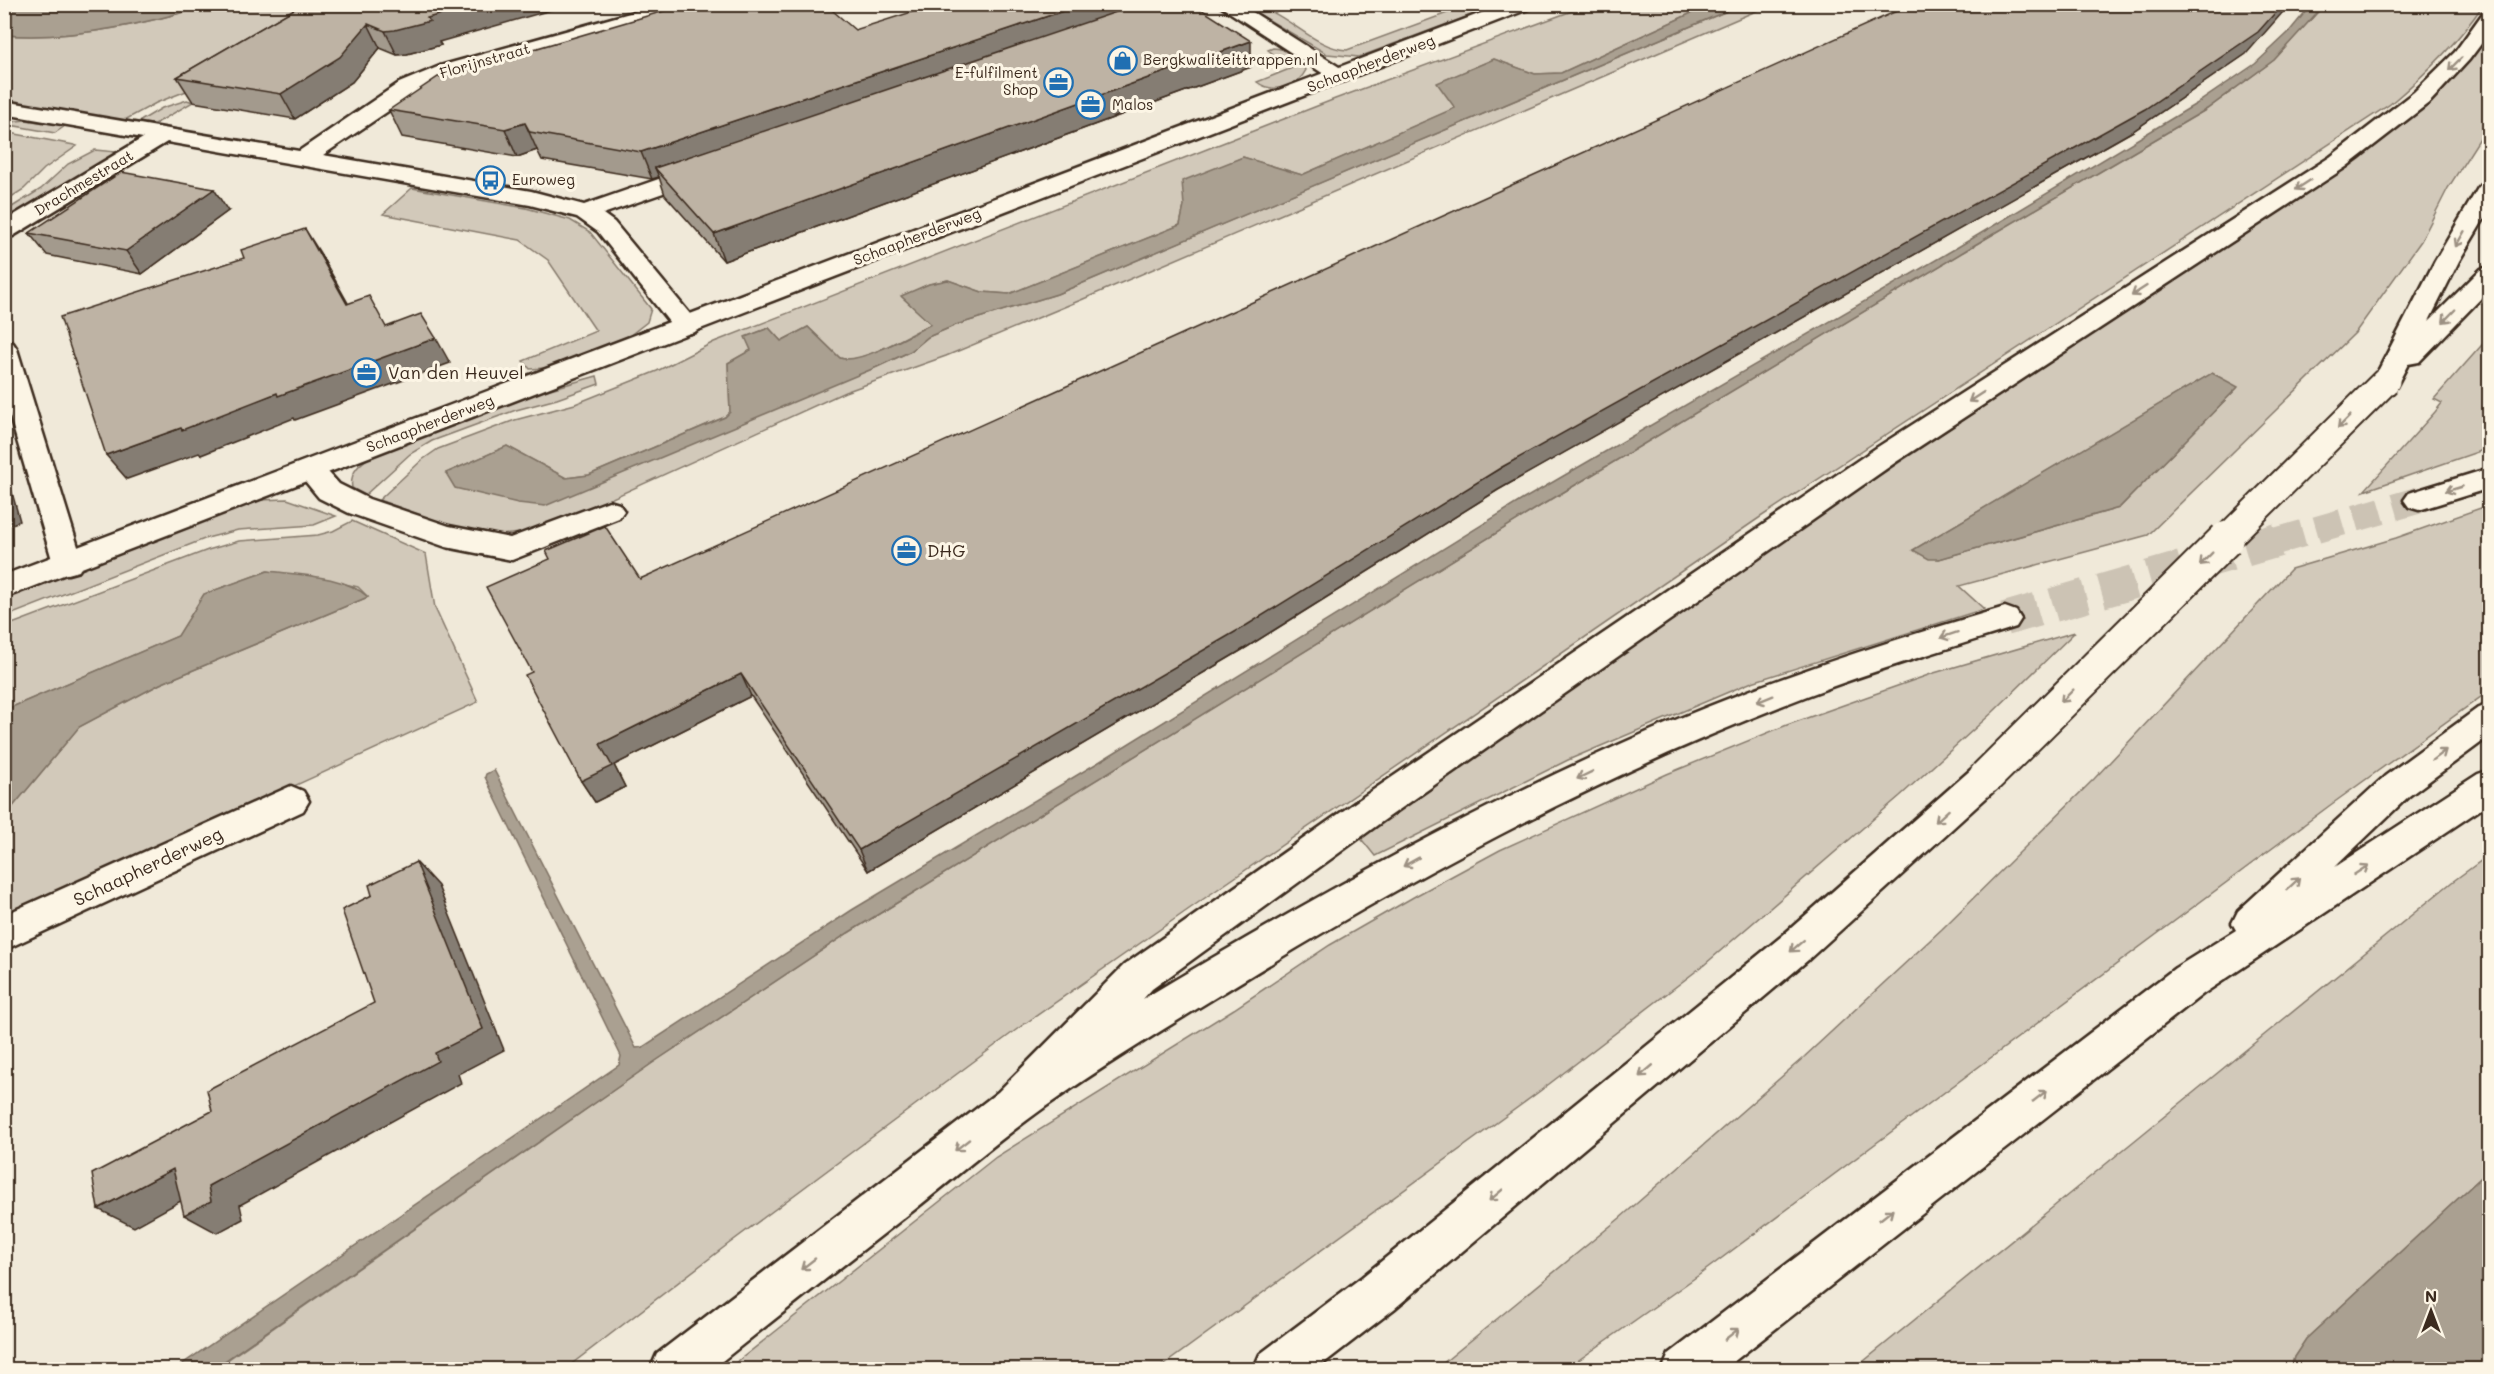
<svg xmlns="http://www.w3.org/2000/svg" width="2494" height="1374" viewBox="0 0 2494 1374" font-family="Mali,sans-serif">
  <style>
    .green { fill: #d2c9ba; stroke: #867a6c; stroke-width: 1.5; fill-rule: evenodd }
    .water { fill: #aaa091; stroke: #7e7163; stroke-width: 1.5 }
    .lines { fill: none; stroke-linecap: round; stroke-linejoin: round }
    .motorway-tunnel-far1 { stroke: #ccc3b4; stroke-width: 27; stroke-dasharray: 27 14; stroke-linecap: butt }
    .motorway-tunnel { stroke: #ccc3b4; stroke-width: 34; stroke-dasharray: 34 16; stroke-linecap: butt }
    .minor-casing { stroke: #3b2a1e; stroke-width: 5 }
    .tertiary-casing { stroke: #3b2a1e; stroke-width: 5 }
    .motorway-casing { stroke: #3b2a1e; stroke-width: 5 }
    .minor { fill: #fcf5e5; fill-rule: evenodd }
    .tertiary { fill: #fcf5e5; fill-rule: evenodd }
    .motorway { fill: #fcf5e5; fill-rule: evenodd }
    .motorway-bridge-far1-casing { stroke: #3b2a1e; stroke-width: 31; stroke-linecap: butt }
    .motorway-bridge-casing { stroke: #3b2a1e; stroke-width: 38; stroke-linecap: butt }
    .motorway-bridge-far1 { stroke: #fcf5e5; stroke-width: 27 }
    .motorway-bridge { stroke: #fcf5e5; stroke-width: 34 }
    .wall { fill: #a39a8d; stroke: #3b2a1e; stroke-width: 1.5 }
    .shaded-wall { fill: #857d73; stroke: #3b2a1e; stroke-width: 1.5 }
    .building { fill: #beb3a4; stroke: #3b2a1e; stroke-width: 1.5 }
    .oneway { stroke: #9c9082 }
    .labels { text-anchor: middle; stroke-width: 6; stroke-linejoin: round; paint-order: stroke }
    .far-poi-label { font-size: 15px; fill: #3b2a1e; stroke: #fcf5e5; text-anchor: start }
    .far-street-label { font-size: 15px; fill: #3b2a1e; stroke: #fcf5e5 }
    .poi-label { font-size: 18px; fill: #3b2a1e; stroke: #fcf5e5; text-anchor: start }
    .street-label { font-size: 18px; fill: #3b2a1e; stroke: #fcf5e5 }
  </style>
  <rect width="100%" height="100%" fill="#f0e9d9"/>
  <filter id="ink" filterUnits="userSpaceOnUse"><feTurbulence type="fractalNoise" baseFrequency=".0167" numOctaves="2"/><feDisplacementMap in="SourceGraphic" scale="12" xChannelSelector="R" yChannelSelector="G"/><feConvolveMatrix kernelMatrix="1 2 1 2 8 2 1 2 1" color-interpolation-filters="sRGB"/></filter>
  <g filter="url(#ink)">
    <!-- green -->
    <path class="green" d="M208 5H336L194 88 156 103 123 121 5 100 4 35C73 40 143 25 208 5Z
      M1243 5C1282 4 1308 47 1347 50L1469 5H1498L1359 57 1327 54Z
      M1588 5H1709L1561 73 1535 74 1494 59 1438 83 1456 108 1302 175 1243 157 1215 169 1184 206 1180 225 1009 294 982 292 948 280 929 284 902 297 932 324C911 332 861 366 840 358L808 327 781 341 769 328 746 337 751 350 728 363 730 412 725 417 589 475 566 478 507 446 446 473 518 503 877 367 911 351 928 337 956 325 1057 294 1741 5H1770L1081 300 946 356 845 392 540 531 480 537 379 500 422 460 438 449 515 420 575 404 657 371 714 342 1335 99Z
      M2324 5H2483C2457 44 2425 75 2389 105L1759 518 1202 900 1016 1030 727 1245 565 1369 213 1370 651 1064 848 933 1537 508 1973 246 2207 109 2274 60Z
      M2489 32V124L2448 188 2421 241 2355 333 2148 535 1959 586 1984 609 1752 682 1568 760 1375 856 1358 835 1808 523 2190 269 2360 159 2459 71ZM2211 374 2237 388 2119 508 1939 559 1913 550Z
      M1273 48C1286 48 1302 58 1306 70 1298 87 1272 94 1257 82L1292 68 1268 50Z
      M187 100 193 102 155 124 137 123 162 108Z
      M26 120 65 126 55 133 10 125 16 121Z
      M5 132 74 145 77 146 44 169 24 189 5 201Z
      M95 150 117 152 109 160 5 222 4 212 41 189 68 164Z
      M412 188 526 208 570 220 590 232 651 309 647 322 629 336 546 368 530 369 523 361 596 331 548 260 520 240 383 214Z
      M2489 337V448L2364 491 2435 412 2442 403 2434 399Z
      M597 376 599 384 557 399 516 410 432 441 410 454 365 495 352 488C349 471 361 463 374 454L536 393Z
      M287 499 336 516 314 525 238 530 207 538 5 617V598L259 500Z
      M2489 505V691L2329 806 1699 1275 1566 1369H1436L1620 1218 1803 1058 1942 929 2094 779 2291 569 2396 538Z
      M352 521 426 554 435 608 478 702 5 918V816L79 727 160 684 368 597 358 587 318 578 267 571 204 594 178 636 5 710 4 627 208 550 239 541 318 535 333 531Z
      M2075 632 1993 712 1900 796 1704 965 1540 1091 1158 1369H728L996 1157 1234 1009 1330 945 1417 895 1500 850 1667 774 1787 725 1934 673Z
      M2489 855V1170L2306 1339 2294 1357 2291 1369 1853 1370 2452 882Z"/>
    <!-- water -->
    <path class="water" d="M4 5 5 4 208 5C143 25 73 40 5 35Z
      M1709 5H1741L1057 294 956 325 928 337 911 351 877 367 545 506 518 503 455 488 446 473 507 446 566 478 589 475 725 417 730 412 728 363 751 350 745 337 769 328 781 341 808 327 840 358C859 365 912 334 931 324L901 296 929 284 948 280 982 292 1009 294 1180 225 1184 206 1182 181 1243 157 1302 175 1455 108 1437 83 1494 59 1535 74 1561 73Z
      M2311 5H2324L2274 60 2207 109 1973 246 1537 508 848 933 651 1064 213 1369H175L619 1065 621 1056 485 777 486 774 494 770 636 1048 643 1047 852 910 1099 762 1522 500 1958 247 2196 104 2255 64 2288 33Z
      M2212 373 2238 387 2119 508 1939 559H1929L1913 550Z
      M268 571C299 575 344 575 368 597L160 684 79 727 5 816V710L178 636 204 594Z
      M2489 1170V1369H2291L2294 1357 2306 1339Z"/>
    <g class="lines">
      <!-- motorway-tunnel-far1 -->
      <path class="motorway-tunnel-far1" d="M2277 541 2419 500"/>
      <!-- motorway-tunnel -->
      <path class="motorway-tunnel" d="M2005 619 2282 539"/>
      <defs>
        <path id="minor" d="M662 4H695L693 8 454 74 415 93 323 155 531 191 584 205 696 166 704 164 712 166 715 171 712 176 603 214 614 222 695 320 699 326 695 332 686 334 677 332 598 232 577 217 530 205 167 142 13 236 4 238V221L143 138 4 114V101L299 151 399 83 440 66Z
          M1217 4H1240L1347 72 1351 76 1347 80 1340 82 1333 80Z
          M4 341 13 343 17 349 83 563 79 571 68 574 57 571 53 563 4 396Z
          M310 460 320 463 339 484 369 499 449 526 510 538 609 501 619 504 624 511 619 518 512 560 446 547 349 513 319 498 296 470 300 463Z
          M291 786 303 791 309 801 303 811 4 950V915Z"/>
        <path id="tertiary" d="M1505 4H1533L1531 8 4 598V575Z"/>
        <path id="motorway" d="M2490 11V32L2469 60 2430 102 2346 167 1896 462 1383 821 1152 989 1143 999C1316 895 1493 797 1680 718 1786 674 1895 639 2005 607L2016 611 2021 619 2016 627C1946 649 1875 670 1807 696 1610 771 1423 870 1244 980 1177 1021 1110 1061 1045 1107 1000 1139 958 1175 914 1210 846 1263 778 1316 711 1370H650L657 1354 998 1092 1124 965 1357 801 1876 448 2330 157 2414 92 2455 52 2483 13Z
          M2490 181V209L2459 261 2429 321 2481 269 2490 267V289L2419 362 2408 364 2396 387 2386 390 2376 387 2373 381 2435 261 2478 188 2482 183Z
          M2490 468V488L2419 510 2409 507 2404 500 2409 493Z
          M2490 704V736L2409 796 2335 867 2478 774 2490 770V803L2203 994 1723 1370H1662L1669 1354 2175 968 2236 930 2232 923 2238 911 2385 776 2478 708Z
          M1986 763 1998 767 2003 777 1998 787 1808 960 1394 1309 1315 1370H1253L1260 1354 1362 1277 1782 936 1974 767Z"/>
      </defs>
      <!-- minor casing -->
      <use href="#minor" class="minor-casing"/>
      <!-- tertiary casing -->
      <use href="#tertiary" class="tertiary-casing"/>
      <!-- motorway casing -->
      <use href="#motorway" class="motorway-casing"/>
      <!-- minor -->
      <use href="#minor" class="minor"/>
      <!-- tertiary -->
      <use href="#tertiary" class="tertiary"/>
      <!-- motorway -->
      <use href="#motorway" class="motorway"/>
      <defs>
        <path id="motorway-bridge-far1" d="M2224 541 2386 381"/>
        <path id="motorway-bridge" d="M1986 777 2226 539"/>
      </defs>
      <!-- motorway-bridge-far1 casing -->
      <use href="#motorway-bridge-far1" class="motorway-bridge-far1-casing"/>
      <!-- motorway-bridge casing -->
      <use href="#motorway-bridge" class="motorway-bridge-casing"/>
      <!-- motorway-bridge-far1 -->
      <use href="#motorway-bridge-far1" class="motorway-bridge-far1"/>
      <!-- motorway-bridge -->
      <use href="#motorway-bridge" class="motorway-bridge"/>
    </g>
    <!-- wall -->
    <path class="wall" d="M303 4 439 42 441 45 407 54 397 55 380 48 352 82 295 119 193 102 177 77Z
      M784 7 855 30 1251 67 724 261 665 195 659 177 652 179 542 160 537 150 517 157 402 137 389 110Z
      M2246 54 2133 131 1498 490 1247 647 868 871 751 696 614 765 625 787 595 802 581 781 532 672 640 579Z
      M228 211 142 274 47 255 29 233Z"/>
    <!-- shaded-wall -->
    <path class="shaded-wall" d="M476 4H572L439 42 441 45 407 54 397 55 385 31 427 18Z
      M1084 4H1157L655 168 659 177 652 179 641 152Z
      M2283 4H2290L2246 54 2133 131 1498 490 1247 647 868 871 859 850 1502 467Z
      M368 24 380 48 352 82 295 119 281 94Z
      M1251 41V67L724 261 714 234Z
      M525 123 537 150 517 157 505 129Z
      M214 189 228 211 142 274 126 251Z
      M305 229 320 253 362 328 347 304Z
      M436 338 450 363 295 420 294 418 201 455 199 453 127 479 106 455 277 393Z
      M4 464 20 521 4 527Z
      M741 674 751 696 614 765 625 787 595 802 581 781 600 744Z
      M416 862 438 886 504 1050 458 1074 461 1083 240 1205 243 1219 217 1233 184 1215 208 1186 435 1053Z
      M173 1169 206 1187 134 1227 98 1209Z"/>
    <!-- building -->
    <path class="building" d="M303 4H476L427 18 430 21 395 30 385 31 368 24 340 57 281 94 177 77Z
      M688 4H782L784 7 791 4H825L855 30 937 4H1084L641 152 530 132 525 123 505 129 389 110 438 77Z
      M1140 4H1193L1251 41 714 234 655 168Z
      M1912 4H2283L2258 32 2145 109 1502 467 1247 625 859 850 741 674 600 744 612 766 581 781 525 675 532 672 486 587 550 559 546 551 605 526 640 579Z
      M121 172 214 189 126 251 29 233Z
      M305 229 347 304 369 296 386 327 421 314 436 338 278 396 277 393 182 430 181 428 106 455 60 317 244 258 241 250Z
      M416 862 483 1029 435 1053 438 1061 208 1186 211 1201 184 1215 173 1169 98 1209 92 1174 212 1111 207 1090 374 1003 342 910 372 895 369 885Z"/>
    <!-- one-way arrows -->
    <defs><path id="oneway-shaft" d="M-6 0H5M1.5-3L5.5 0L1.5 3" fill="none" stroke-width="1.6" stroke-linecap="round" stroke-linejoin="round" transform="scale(1.5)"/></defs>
    <g class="oneway">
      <use href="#oneway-shaft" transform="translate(2455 64) rotate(135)"/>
      <use href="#oneway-shaft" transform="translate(2303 185) rotate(147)"/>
      <use href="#oneway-shaft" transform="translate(2460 239) rotate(120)"/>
      <use href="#oneway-shaft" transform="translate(2139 291) rotate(147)"/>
      <use href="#oneway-shaft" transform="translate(2449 316) rotate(134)"/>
      <use href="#oneway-shaft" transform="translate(1976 397) rotate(147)"/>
      <use href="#oneway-shaft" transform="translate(2344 422) rotate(135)"/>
      <use href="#oneway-shaft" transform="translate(2454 489) rotate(163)"/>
      <use href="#oneway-shaft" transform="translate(2206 559) rotate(135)"/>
      <use href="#oneway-shaft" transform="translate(1949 635) rotate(162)"/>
      <use href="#oneway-shaft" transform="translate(2067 696) rotate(135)"/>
      <use href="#oneway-shaft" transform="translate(1765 699) rotate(158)"/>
      <use href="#oneway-shaft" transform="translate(2439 755) rotate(-37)"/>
      <use href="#oneway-shaft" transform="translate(1585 775) rotate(154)"/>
      <use href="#oneway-shaft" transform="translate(1942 816) rotate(138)"/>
      <use href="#oneway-shaft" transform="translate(1411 862) rotate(151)"/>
      <use href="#oneway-shaft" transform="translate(2361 870) rotate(-33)"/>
      <use href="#oneway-shaft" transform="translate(2293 884) rotate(-43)"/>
      <use href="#oneway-shaft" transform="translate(1797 946) rotate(139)"/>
      <use href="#oneway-shaft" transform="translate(1646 1071) rotate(140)"/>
      <use href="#oneway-shaft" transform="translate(2040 1096) rotate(-38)"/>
      <use href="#oneway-shaft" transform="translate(962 1145) rotate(142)"/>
      <use href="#oneway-shaft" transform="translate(1496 1195) rotate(140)"/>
      <use href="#oneway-shaft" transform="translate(1886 1215) rotate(-38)"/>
      <use href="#oneway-shaft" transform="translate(808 1264) rotate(142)"/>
      <use href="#oneway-shaft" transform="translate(1732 1334) rotate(-38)"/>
    </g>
  </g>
  <!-- icons -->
  <defs>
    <symbol id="shop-ring" viewBox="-11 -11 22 22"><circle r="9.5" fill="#fcf5e5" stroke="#1f6fb2" stroke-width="1.5"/><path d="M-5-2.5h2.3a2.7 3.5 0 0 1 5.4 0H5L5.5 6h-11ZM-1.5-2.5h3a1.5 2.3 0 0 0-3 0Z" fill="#1f6fb2"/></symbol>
    <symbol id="office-ring" viewBox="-11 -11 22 22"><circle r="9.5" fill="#fcf5e5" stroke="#1f6fb2" stroke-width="1.5"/><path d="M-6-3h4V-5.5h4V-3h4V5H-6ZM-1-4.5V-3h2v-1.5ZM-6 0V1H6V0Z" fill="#1f6fb2"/></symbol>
    <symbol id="bus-ring" viewBox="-11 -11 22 22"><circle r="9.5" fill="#fcf5e5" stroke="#1f6fb2" stroke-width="1.5"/><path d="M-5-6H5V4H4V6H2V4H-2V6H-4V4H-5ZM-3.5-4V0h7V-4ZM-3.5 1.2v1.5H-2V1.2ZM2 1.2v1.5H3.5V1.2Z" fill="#1f6fb2"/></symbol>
  </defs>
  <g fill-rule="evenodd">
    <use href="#shop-ring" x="1106" y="44" width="33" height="33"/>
    <use href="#office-ring" x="1042" y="66" width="33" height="33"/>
    <use href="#office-ring" x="1074" y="88" width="33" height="33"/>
    <use href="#bus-ring" x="474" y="164" width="33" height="33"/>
    <use href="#office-ring" x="350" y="356" width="33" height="33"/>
    <use href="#office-ring" x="890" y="534" width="33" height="33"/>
  </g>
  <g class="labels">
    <!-- far-poi labels -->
    <g class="far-poi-label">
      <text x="1143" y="65">Bergkwaliteittrappen.nl</text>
      <text x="1038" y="78" text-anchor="end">E-fulfilment<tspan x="1038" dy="17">Shop</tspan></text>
      <text x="1112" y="110">Malos</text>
      <text x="512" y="185">Euroweg</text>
    </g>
    <!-- far-street labels -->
    <g class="far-street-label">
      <text transform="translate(485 61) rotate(-16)" y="5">Florijnstraat</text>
      <text transform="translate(1371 64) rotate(-21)" y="5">Schaapherderweg</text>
      <text transform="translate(84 183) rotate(-31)" y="5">Drachmestraat</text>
      <text transform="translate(917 237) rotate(-21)" y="5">Schaapherderweg</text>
      <text transform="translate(430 424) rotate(-21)" y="5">Schaapherderweg</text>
    </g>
    <!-- poi labels -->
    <g class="poi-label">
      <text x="388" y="379">Van den Heuvel</text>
      <text x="927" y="557">DHG</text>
    </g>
    <!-- street labels -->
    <g class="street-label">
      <text transform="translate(148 867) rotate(-25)" y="6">Schaapherderweg</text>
    </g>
  </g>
  <!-- margin -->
  <rect width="2494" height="1374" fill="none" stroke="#fcf5e5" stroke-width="24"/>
  <rect x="12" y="12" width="2470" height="1350" fill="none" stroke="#3b2a1e" stroke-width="2" filter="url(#ink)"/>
  <!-- north arrow -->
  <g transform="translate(2431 1311)" stroke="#fcf5e5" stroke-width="4.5" paint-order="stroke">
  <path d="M0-4.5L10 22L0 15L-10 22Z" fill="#3b2a1e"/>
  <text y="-9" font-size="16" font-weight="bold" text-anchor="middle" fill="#3b2a1e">N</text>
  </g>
</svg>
